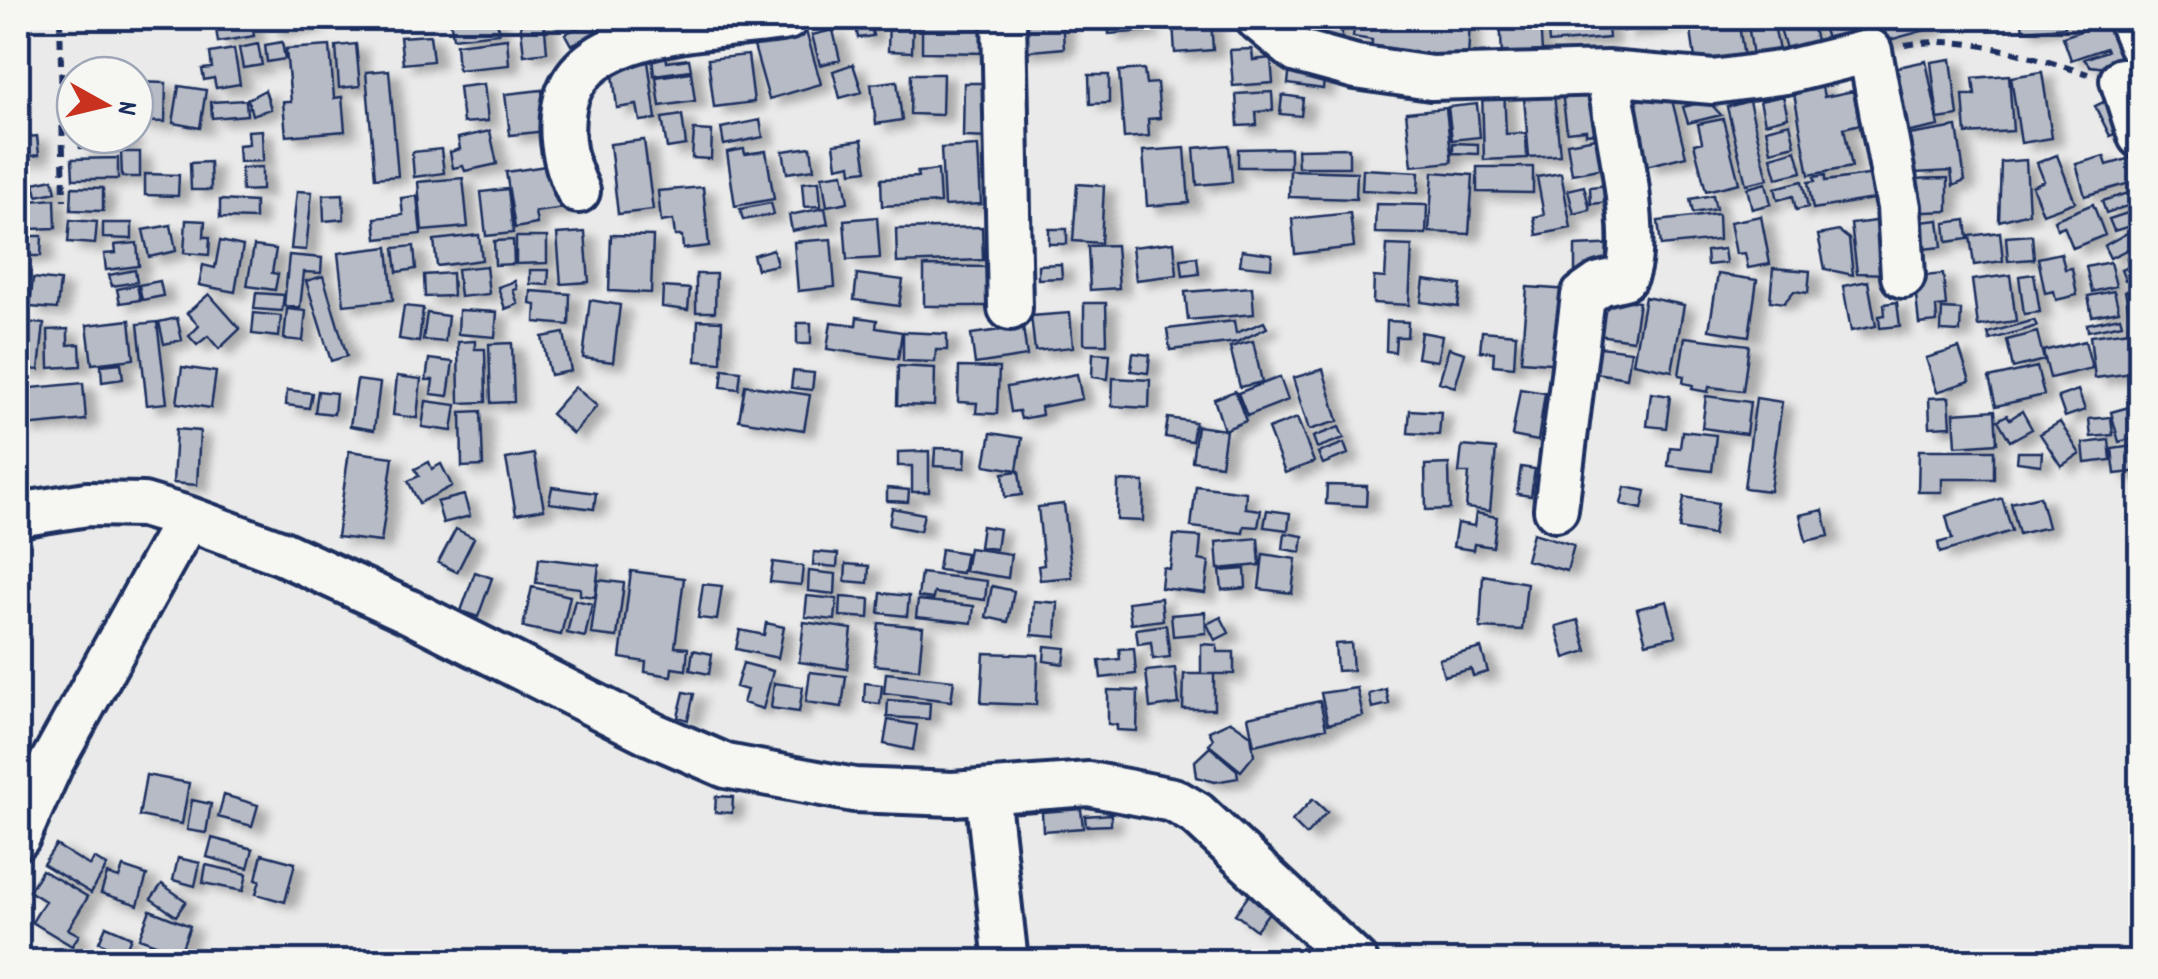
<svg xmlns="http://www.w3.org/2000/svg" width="2158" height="979" viewBox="0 0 2158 979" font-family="Dekko,sans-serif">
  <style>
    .building { fill: #b6bbc6; stroke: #1b2f5e; stroke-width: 2.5; filter: url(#shadow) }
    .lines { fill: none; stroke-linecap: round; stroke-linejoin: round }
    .minor-casing { stroke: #1b2f5e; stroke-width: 50 }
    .path { stroke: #1b2f5e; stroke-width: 6; stroke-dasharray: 10 8; stroke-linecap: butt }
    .minor { stroke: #f6f6f2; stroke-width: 42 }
  </style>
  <defs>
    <filter id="shadow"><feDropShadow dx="11" dy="6" stdDeviation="5" flood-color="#0004"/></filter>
  </defs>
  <rect width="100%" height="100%" fill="#e9eae9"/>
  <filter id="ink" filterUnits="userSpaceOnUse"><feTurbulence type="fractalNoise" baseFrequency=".01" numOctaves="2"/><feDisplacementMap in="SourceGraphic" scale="20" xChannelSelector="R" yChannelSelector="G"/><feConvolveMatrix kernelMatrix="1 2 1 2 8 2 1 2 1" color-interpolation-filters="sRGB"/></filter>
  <g filter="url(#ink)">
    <!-- building -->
    <path class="building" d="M239 18H251L254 36 218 42 215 22Z
      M268 18H311L312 26 270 30Z
      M450 18H497L499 33 453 38Z
      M544 18 547 52 524 55 520 20Z
      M578 18H598L601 31 571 45 565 34 579 27Z
      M870 18 873 36 858 38 855 20Z
      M889 18H913L912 52 888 51Z
      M922 18H992L991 53 922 52Z
      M1033 18H1062L1064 48 1021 52 1019 24 1034 23Z
      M1108 18H1146L1147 31 1109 34Z
      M1295 18H1342V38H1316V24H1295Z
      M1355 18H1470L1468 61 1424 53 1423 66 1371 60 1372 40 1353 37Z
      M1500 18H1540L1542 53 1502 55Z
      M1547 18H1607L1609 38 1549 43Z
      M1622 18H1678V24L1623 31Z
      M1689 18H1738L1744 58 1696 65Z
      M1747 18H1758L1760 27 1774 24 1780 57 1754 62Z
      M1777 18H1810L1817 44 1787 52Z
      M1820 18H1855L1859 32 1828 42Z
      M1861 18H1930L1933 28 1868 46Z
      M2021 18H2063L2065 27 2023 30Z
      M2117 18 2140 72 2090 66 2084 59 2107 51 2106 48 2071 60 2063 37Z
      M1211 20 1213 50 1175 53 1173 23Z
      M833 30 840 60 820 65 812 35Z
      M806 31 821 84 769 99 754 46Z
      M430 35 433 61 403 64 400 37Z
      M507 38 509 65 458 70 456 44Z
      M282 42 285 59 267 62 265 45Z
      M258 44 262 65 243 68 239 48Z
      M356 44 360 86 339 88 336 46Z
      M330 46 334 98 342 97 345 131 286 136 283 102H291L286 49Z
      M665 46 667 62 689 59 691 70 654 75 651 48Z
      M234 49 240 84 216 88 214 78 204 80 202 69 212 68 210 53Z
      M1252 49 1253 60 1271 58 1273 83 1233 86 1230 50Z
      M748 55 754 102 714 107 708 59Z
      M1951 59 1958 116 1938 119 1931 62Z
      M648 61 656 119 640 121 637 105 617 108 612 66Z
      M1926 61 1939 126 1901 134 1889 69Z
      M853 64 862 92 840 98 833 71Z
      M1290 64 1325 69 1323 89 1288 84Z
      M1144 69 1146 84 1157 83 1160 118 1148 119 1149 136 1124 138 1119 71Z
      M389 70 398 176 375 178 366 72Z
      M691 72 695 101 660 106 656 77Z
      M2042 72 2052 138 2021 143 2011 77Z
      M911 74H943L942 115 910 114Z
      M1089 75H1109V103L1090 104Z
      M2009 75 2013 131 1966 134 1963 95H1975L1973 78Z
      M897 81 902 120 876 124 871 84Z
      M135 82 166 83 165 122 135 121Z
      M1821 82 1824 97 1853 91 1860 124 1844 128 1852 167 1809 175 1793 88Z
      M964 83H996L994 138 963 137Z
      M1553 83 1560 155 1529 157 1523 86Z
      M484 84 488 121 463 123 459 87Z
      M179 86 206 90 200 128 173 123Z
      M1504 87 1506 134 1526 133 1527 158 1484 160 1482 89Z
      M1588 89 1611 131 1586 134V130L1567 132 1562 92Z
      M265 90 271 109 252 115 248 99Z
      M542 90 546 131 510 135 505 94Z
      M1272 92 1273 110 1256 112 1257 125 1238 126 1236 94Z
      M1670 92 1686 156 1646 166 1631 102Z
      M1282 95 1303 98 1301 116 1280 114Z
      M1783 96 1788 117 1765 123 1760 101Z
      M2114 97 2128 127 2110 136 2095 106Z
      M246 100 247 115 212 118 211 102Z
      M1708 101 1721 115 1688 123 1683 107Z
      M1749 101 1768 179 1746 184 1727 107Z
      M1477 104 1480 137 1452 140 1448 107Z
      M1446 108 1452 162 1412 166 1406 112Z
      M682 115 686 145 667 148 662 118Z
      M1723 119 1739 183 1706 191 1694 144 1702 142 1698 124Z
      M760 120 763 137 724 145 721 128Z
      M1790 123 1795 145 1771 151 1766 129Z
      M1957 127 1965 181 1953 186 1951 171 1915 173 1909 135Z
      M262 130 263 161 239 162 238 145 249 144 248 131Z
      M694 130 712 131 711 159 692 158Z
      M490 131 497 164 465 171 463 166 453 168 450 152 460 149 458 138Z
      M79 135H129V145L80 148Z
      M1613 135 1619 165 1572 174 1567 143Z
      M37 136 39 155 18 158V138Z
      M644 140 653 210 618 214 610 144Z
      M862 140 867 170 852 172 851 164 837 167 834 144Z
      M1453 143 1478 144V154L1453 153Z
      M1229 145 1232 182 1197 185 1194 148Z
      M978 146 981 204 944 206 941 148Z
      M811 147 814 169 787 173 783 151Z
      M1185 148 1189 203 1147 206 1143 151Z
      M1290 148V167H1238V149Z
      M1349 148V167H1298L1297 149Z
      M441 149 444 173 414 177 412 152Z
      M744 149 745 154 766 151 774 199 735 206 727 152Z
      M1796 150 1802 172 1777 178 1771 157Z
      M121 152H140V177H122Z
      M2057 155 2075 202 2043 214 2032 186 2044 181 2037 163Z
      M2104 156 2107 165 2138 156 2140 180 2085 196 2076 164Z
      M118 158V179H73L72 159Z
      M2026 160 2029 213 1999 221 2001 162Z
      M210 162 211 190H191L190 163Z
      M559 164 565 208 535 212 537 224 515 228 506 172Z
      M262 167V190L242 191 241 168Z
      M1477 167H1533V193L1477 192Z
      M1363 169 1419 172 1418 193 1362 190Z
      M938 170 940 203 882 206 881 179 918 177 917 172Z
      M1290 170 1357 172 1356 199 1289 197Z
      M1433 172 1473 175 1469 234 1429 232Z
      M843 173 848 202 827 206 822 176Z
      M1561 173 1571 228 1537 235 1534 217 1544 215 1537 177Z
      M1882 173 1885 197 1813 209 1808 182 1815 181 1814 177 1825 175V181Z
      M145 174 179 175 178 196 145 195Z
      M463 178 468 227 422 231 418 182Z
      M1948 178V211L1903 213 1902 179Z
      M53 179 56 192 37 196 34 183Z
      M819 181 821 206 804 207 802 183Z
      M1802 181 1808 207 1796 210 1793 196 1778 200 1775 188Z
      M1766 183 1771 204 1752 209 1747 188Z
      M1077 184 1104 186 1101 243 1073 241Z
      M1616 184 1618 201 1591 204 1590 187Z
      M1584 186 1590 210 1574 214 1568 190Z
      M72 187 103 188V211L71 210Z
      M703 187 709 246 683 249 682 236H675L673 220 661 222 658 191Z
      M508 189 513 233 486 236 481 192Z
      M2138 190 2140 202 2106 213 2102 201Z
      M297 191 312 192 306 250 291 249Z
      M343 194 344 219 324 221 323 195Z
      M1713 195 1716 209 1693 213 1690 199Z
      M417 196 421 234 377 239 375 218 403 215 401 198Z
      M55 199 56 228 30 229 29 201Z
      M220 200 255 202V219L220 218Z
      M771 203 774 214 743 220 740 209Z
      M1376 204 1427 205 1426 234 1375 233Z
      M2093 204 2105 235 2073 248 2064 226 2057 229 2054 220Z
      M825 208 828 224 792 231 789 215Z
      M2140 209V223L2114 231 2109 219Z
      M1350 213 1354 247 1295 254 1292 219Z
      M1718 214 1719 240 1661 246 1658 221Z
      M1761 216 1770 264 1748 268 1745 253 1736 254 1730 222Z
      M877 217 880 258 847 260 844 220Z
      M70 220 97 222 95 244 68 242Z
      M186 220 205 221 204 237H210L209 255 184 253Z
      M1884 220 1890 274 1857 273 1851 224Z
      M1939 220 1942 247 1914 250 1911 223Z
      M1966 220 1968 239 1947 242 1945 223Z
      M103 223H132V239L103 238Z
      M171 225 176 251 149 257 143 230Z
      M982 227 983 260 897 263 896 229Z
      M1049 229H1067V244H1049Z
      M1839 231 1849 239 1853 275 1825 269 1818 235Z
      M585 232 589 282 561 284 557 234Z
      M2000 232 2003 261 1974 265 1970 236Z
      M2129 232 2136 245 2110 258 2104 246Z
      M479 235 482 260 437 266 434 240Z
      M611 235 653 236 651 293 609 291Z
      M2032 235 2034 259 2008 261 2006 237Z
      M18 236H42L41 256H18Z
      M516 237H547V263L516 264Z
      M831 239 835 287 798 291 794 242Z
      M513 240 514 264 495 265 494 241Z
      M220 241 243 246 235 292 199 285 203 265 215 268Z
      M1174 242 1177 275 1136 280 1132 247Z
      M137 243 139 266 106 270 104 254 116 253 115 245Z
      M1622 244 1623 276 1575 278V246Z
      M1116 245 1119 288 1090 290 1088 246Z
      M1387 245 1412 246 1409 305 1373 303 1374 277 1385 278Z
      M254 246 276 249 272 273 278 274 275 290 247 286Z
      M414 246 416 269 397 272 394 248Z
      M388 247 393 300 344 305 338 253Z
      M773 249 777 265 757 269 753 255Z
      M1724 249 1726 263 1707 265 1706 251Z
      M1242 250 1272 254 1271 268 1240 265Z
      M2140 252V274L2125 280 2121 270 2130 266 2127 258Z
      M2061 253 2065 269 2072 268 2077 295 2056 300 2054 291 2045 293 2038 258Z
      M289 255 322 258 321 273 304 272 300 308 284 306Z
      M1197 257 1199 274 1183 276 1181 259Z
      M2110 262 2116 286 2092 292 2086 267Z
      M1061 264 1062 278 1038 279V265Z
      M486 266 489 294 460 297 457 269Z
      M924 266 989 267V306H924Z
      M1773 268 1810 271 1808 293 1794 291 1784 303 1770 301Z
      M135 270 137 282 112 286 109 275Z
      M530 270H549L548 285 530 284Z
      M452 273 453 296 425 297 424 275Z
      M696 274H716L715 312H696Z
      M857 274 903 280 899 306 854 300Z
      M1718 274 1757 280 1749 336 1709 330Z
      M1943 274 1946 306 1936 307 1937 322 1919 324 1914 277Z
      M2034 274 2040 312 2024 314 2019 276Z
      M2010 275 2016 321 1978 326 1972 280Z
      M323 276 347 356 331 361 306 281Z
      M33 278 60 281 57 309 30 307Z
      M1424 280 1461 285 1458 307 1421 302Z
      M160 281 163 296 142 300 139 285Z
      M515 281 517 289 513 290 518 304 505 309 498 287Z
      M1868 281 1876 326 1851 331 1843 286Z
      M137 285 140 300 120 303 117 289Z
      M663 287 690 289 688 310 662 307Z
      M1252 287 1254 314 1188 320 1185 292Z
      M1527 287 1570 290 1564 364 1521 361Z
      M2140 288V318L2130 319 2125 291Z
      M531 291 570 294 569 325 535 322 536 305 530 304Z
      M2114 291 2119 311 2092 316 2088 296Z
      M256 293 284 295 282 311 254 309Z
      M209 294 240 329 219 349 208 336 197 345 189 336 199 326 187 313Z
      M1603 297 1639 302 1633 340 1598 335Z
      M1645 297 1684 305 1672 371 1633 363Z
      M590 300 620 305 613 362 583 358Z
      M1897 302 1900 326 1880 328 1879 316 1885 315 1884 304Z
      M1084 303H1106L1107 344H1084Z
      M404 306 423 308 419 342 399 339Z
      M287 309 306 311 303 341 284 339Z
      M1942 309 1961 310 1960 332 1941 331Z
      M459 310 497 312 495 337 458 334Z
      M254 313 281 316 279 337 252 334Z
      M427 313 448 316 445 342 423 340Z
      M1070 313 1073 347 1035 351 1031 316Z
      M857 317 877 320 876 328 902 332 898 359 827 349 831 322 856 325Z
      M2120 317 2122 324 2088 331 2087 324Z
      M177 318 182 340 164 344 159 322Z
      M130 320 134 359 92 364 87 325Z
      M698 320 722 321 721 363 696 361Z
      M2034 320 2037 326 1990 340 1988 333Z
      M18 321 44 324 39 370 18 368Z
      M1234 321 1236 333 1264 322 1267 328 1237 342 1170 350 1167 329Z
      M1387 321 1408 322 1407 337H1396L1395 352 1386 351Z
      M157 322 167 403 147 405 138 324Z
      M797 323H811V344H797Z
      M1023 327 1027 356 975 364 971 334Z
      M68 329V345L80 344 81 366 49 368 48 330Z
      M2138 330 2140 372 2095 378 2090 336Z
      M1482 331 1516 334 1514 367 1493 365 1494 352 1480 351Z
      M903 332 947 334V350H936L935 362 903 361Z
      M1421 332 1442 336 1437 361 1417 358Z
      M2037 332 2044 360 2013 368 2007 340Z
      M564 333 571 371 550 375 542 337Z
      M1685 337 1749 345 1743 391 1709 387 1708 392 1692 389 1693 385 1683 383 1684 376 1679 375Z
      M475 341V349H485L486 402 459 403 458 342Z
      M1253 341 1262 382 1240 387 1230 347Z
      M2085 341 2092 368 2050 378 2043 351Z
      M512 343 514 402 491 403 489 344Z
      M1593 346 1631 351 1627 378 1589 372Z
      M1449 348 1465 353 1455 387 1439 382Z
      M1959 348 1970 381 1937 392 1926 358Z
      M1093 353 1110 354 1108 379 1092 377Z
      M1133 353 1150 355 1148 373 1131 371Z
      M429 359 453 362 448 396 431 394 433 380H426Z
      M121 363 123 379 102 382 101 365Z
      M898 366 935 368 934 406 897 405Z
      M182 367 216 372 211 408 177 403Z
      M959 367 999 368 997 414 976 413 977 403 958 402Z
      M2037 367 2044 395 1996 406 1989 378Z
      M723 369 741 371 739 389 721 387Z
      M1323 369 1338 421 1309 430 1293 378Z
      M793 371 814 373 812 390 791 388Z
      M1077 374 1082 399 1041 407 1042 415 1021 419 1019 411 1011 412 1007 387Z
      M397 376 421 379 417 418 393 415Z
      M1280 377 1288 400 1247 416 1238 393Z
      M1113 378 1150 380 1149 408 1112 406Z
      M357 380 380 383 374 430 350 426Z
      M83 383 86 420 24 426 20 389Z
      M745 385 810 395 804 430 739 420Z
      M575 387 597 406 573 434 551 414Z
      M1520 389 1545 393 1538 441 1512 436Z
      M287 390 312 393 309 408 286 405Z
      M2078 390 2085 410 2065 417 2058 397Z
      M318 391 336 393 334 414 315 412Z
      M1235 391 1246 421 1224 430 1214 399Z
      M1651 393 1670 396 1666 428 1647 426Z
      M1706 396 1750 402 1746 434 1702 428Z
      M1949 397 1951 426 1930 427 1929 398Z
      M1756 398 1782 402 1770 491 1744 488Z
      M426 401 456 405 452 431 422 427Z
      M2140 404V436L2119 442 2111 412Z
      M1410 410 1441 412 1439 435 1408 433Z
      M1995 410 1997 443 1956 446 1954 413Z
      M481 411 483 466 462 467 461 412Z
      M2022 411 2032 429 2010 441 1998 420 2007 415 2010 419Z
      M2111 417 2113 435 2091 437 2089 419Z
      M1168 418 1195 422 1192 441 1165 437Z
      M1297 418 1314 462 1285 473 1268 429Z
      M2060 422 2080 454 2061 466 2040 434Z
      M1197 426 1226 430 1221 465 1192 461Z
      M1339 427 1344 438 1317 448 1313 437Z
      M176 429 200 431 197 485 173 483Z
      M1682 431 1716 435 1712 471 1668 466 1670 447 1680 448Z
      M991 433 1022 438 1017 470 985 465Z
      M2109 440 2111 460 2085 463 2083 443Z
      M1344 443 1348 454 1323 464 1318 453Z
      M2140 445V471L2115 474 2112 449Z
      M1462 446 1496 449 1490 511 1466 508 1469 473H1459Z
      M935 448 966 449 965 468 934 466Z
      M1919 450H1994V479H1942V492H1918Z
      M349 451 393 457 381 542 337 537Z
      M929 451V492H912V466H898V452Z
      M2018 452H2042L2041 465 2017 462Z
      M534 454 544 509 516 514 506 459Z
      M429 462 432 469 441 464 452 486 419 503 408 481 419 476 415 469Z
      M1449 464 1450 509 1426 510 1425 465Z
      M1521 467 1535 469 1531 496 1517 494Z
      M1019 471 1022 495 1005 497 1003 473Z
      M1118 481 1144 482 1143 521 1117 520Z
      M1327 485 1367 486 1366 506 1326 504Z
      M1196 486 1246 492 1245 508 1261 510 1258 527 1244 526 1243 533 1191 527Z
      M552 487 596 493 594 509 549 503Z
      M1625 487 1646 491 1642 509 1621 504Z
      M887 488 909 490 908 502 887 501Z
      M464 495 470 516 443 523 437 502Z
      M2040 496 2048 527 2019 534 2011 503Z
      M1684 497 1718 503 1713 535 1679 529Z
      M2002 498 2012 531 1940 553 1938 543 1952 539 1946 516Z
      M1064 504 1072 577 1040 580 1038 566 1044 565 1038 507Z
      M892 508 924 514 920 531 889 525Z
      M1267 510 1290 513 1288 530 1264 527Z
      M1823 510 1829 536 1806 541 1800 515Z
      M1476 513 1497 517 1493 547 1474 544 1473 550 1453 547 1457 523 1474 526Z
      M982 526 999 529 996 549 979 547Z
      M456 529 474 538 457 572 438 563Z
      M1285 533 1303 536 1301 552 1283 549Z
      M1533 533 1574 545 1567 571 1526 560Z
      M1174 535 1201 537 1199 560 1209 562 1205 593 1161 588 1163 568 1170 569Z
      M1258 538 1260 565 1218 569 1216 542Z
      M969 548 1011 554 1008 578 965 571Z
      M941 549 966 553 962 573 938 570Z
      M814 552 838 554 837 567 813 565Z
      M1263 554 1296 559 1292 593 1259 589Z
      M539 558 599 565 595 597 580 595V588L536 583Z
      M773 562 803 566 801 585 770 582Z
      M846 564 869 566 868 583 845 581Z
      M1245 569 1246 588 1222 590 1220 571Z
      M631 571 684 578 675 647 688 648 686 670 672 668 671 676 645 672 646 662 620 658Z
      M809 571 836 574 835 594 808 591Z
      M475 572 492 578 478 617 461 611Z
      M921 573 987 581 985 600 934 593 933 599 918 597Z
      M1483 575 1527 583 1522 630 1480 628Z
      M598 580 624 583 617 637 591 634Z
      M703 584 722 586 717 620 698 618Z
      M992 586 1014 591 1008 622 986 617Z
      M532 587 570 596 561 635 523 627Z
      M881 593 909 596 907 616 879 613Z
      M807 596 837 599 835 620 805 617Z
      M841 597 870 599 869 618 840 616Z
      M1161 598 1163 620 1131 624 1128 602Z
      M575 600 592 604 585 637 567 633Z
      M918 600 974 606 972 623 916 617Z
      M1034 601 1058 603 1056 637 1032 635Z
      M1667 601 1676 636 1646 643 1637 609Z
      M1205 612 1206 633 1173 636 1171 615Z
      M1221 617 1229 633 1215 640 1207 624Z
      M1578 620 1587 651 1565 658 1556 626Z
      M804 622 852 629 847 669 799 662Z
      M766 623 784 627 778 658 736 649 740 630 764 635Z
      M879 623 923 627 919 669 874 665Z
      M1166 625 1170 657 1153 659 1151 642 1138 644 1136 629Z
      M1351 643 1353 670 1337 671 1335 644Z
      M1201 644 1217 645V652H1234V674H1201Z
      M1045 646 1066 648 1064 664 1044 661Z
      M1134 648 1136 674 1101 678 1099 661 1120 659 1119 649Z
      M1481 648 1488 672 1473 676 1471 669 1444 676 1439 659Z
      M693 650 712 654 709 674 690 670Z
      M984 653 1038 655 1036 705 981 703Z
      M743 663 773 671 763 709 743 703 747 690 736 687Z
      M1175 668 1179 704 1150 708 1146 671Z
      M810 672 846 676 842 707 806 702Z
      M886 673 954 680 951 701 884 693Z
      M1184 674H1214V709H1183Z
      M774 683 803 687 799 712 771 708Z
      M865 683 882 685 880 704 864 702Z
      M1357 688 1363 716 1328 724 1321 693Z
      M1386 689 1389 704 1372 708 1369 694Z
      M1108 690 1138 691 1137 731 1117 730V725L1108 724Z
      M684 692 694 694 688 720 678 717Z
      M888 700 930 703 929 719 887 717Z
      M1320 701 1326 728 1254 745 1248 717Z
      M888 720 917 725 913 750 884 744Z
      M1231 721 1251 735 1254 755 1241 771 1209 745 1213 739 1209 731Z
      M1210 747 1237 770 1238 778 1215 782 1197 777 1195 761Z
      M146 775 189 783 182 824 139 816Z
      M224 795 258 805 252 826 218 817Z
      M716 796 733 797 732 813 715 812Z
      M1313 799 1327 812 1306 835 1292 821Z
      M192 800 211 804 206 833 187 830Z
      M1081 809 1083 828 1043 831 1042 812Z
      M1111 814V825L1086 826 1085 816Z
      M212 838 253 849 248 868 207 857Z
      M56 845 90 866 94 858 107 866 91 893 43 864Z
      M262 854 295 863 285 902 256 894 260 880 256 879Z
      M178 858 200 863 195 886 173 880Z
      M206 865 247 874 243 891 203 883Z
      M123 867 147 875 138 905 101 893 107 874 119 878Z
      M42 870 88 897 68 929 79 935 72 946 32 922 45 901 29 891Z
      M162 884 186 901 176 916 151 899Z
      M1249 895 1270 911 1256 930 1235 914Z
      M150 910 190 926 180 953 139 938Z
      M106 926 131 937 124 954 99 942Z"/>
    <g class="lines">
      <defs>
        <path id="minor" d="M1004 18 1010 308
          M1257 18 1297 51 1356 67 1431 78 1607 73 1713 82 1786 72 1870 51 1899 207 1903 276
          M2129 18 2140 44
          M2140 80H2122L2140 136
          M578 191C565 164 559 138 564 108 578 22 721 30 787 18
          M1556 509 1583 296 1600 284 1624 278C1643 247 1615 114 1607 73
          M18 515 87 504 143 505 187 518 282 553 410 612 652 734 726 766 854 790 953 794 1089 784 1173 800 1197 814 1356 962
          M987 792 1006 962
          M18 837 52 762 187 518"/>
      </defs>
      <!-- minor casing -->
      <use href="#minor" class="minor-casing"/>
      <!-- path -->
      <path class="path" d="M60 18 64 201
        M1905 45C1968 34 2028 56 2088 74"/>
      <!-- minor -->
      <use href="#minor" class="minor"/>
    </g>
  </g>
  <!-- margin -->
  <rect width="2158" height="979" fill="none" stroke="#f6f6f2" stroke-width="60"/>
  <rect x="30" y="30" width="2098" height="919" fill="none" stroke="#1b2f5e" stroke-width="4" filter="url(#ink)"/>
  <!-- north arrow -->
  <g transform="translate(105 105) rotate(98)"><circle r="48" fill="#f6f6f2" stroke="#9ea6b7" stroke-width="2.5"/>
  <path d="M0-8L18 38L0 25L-18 38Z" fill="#c8321e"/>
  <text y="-15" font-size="28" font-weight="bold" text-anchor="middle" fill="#1b2f5e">N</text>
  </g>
</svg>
